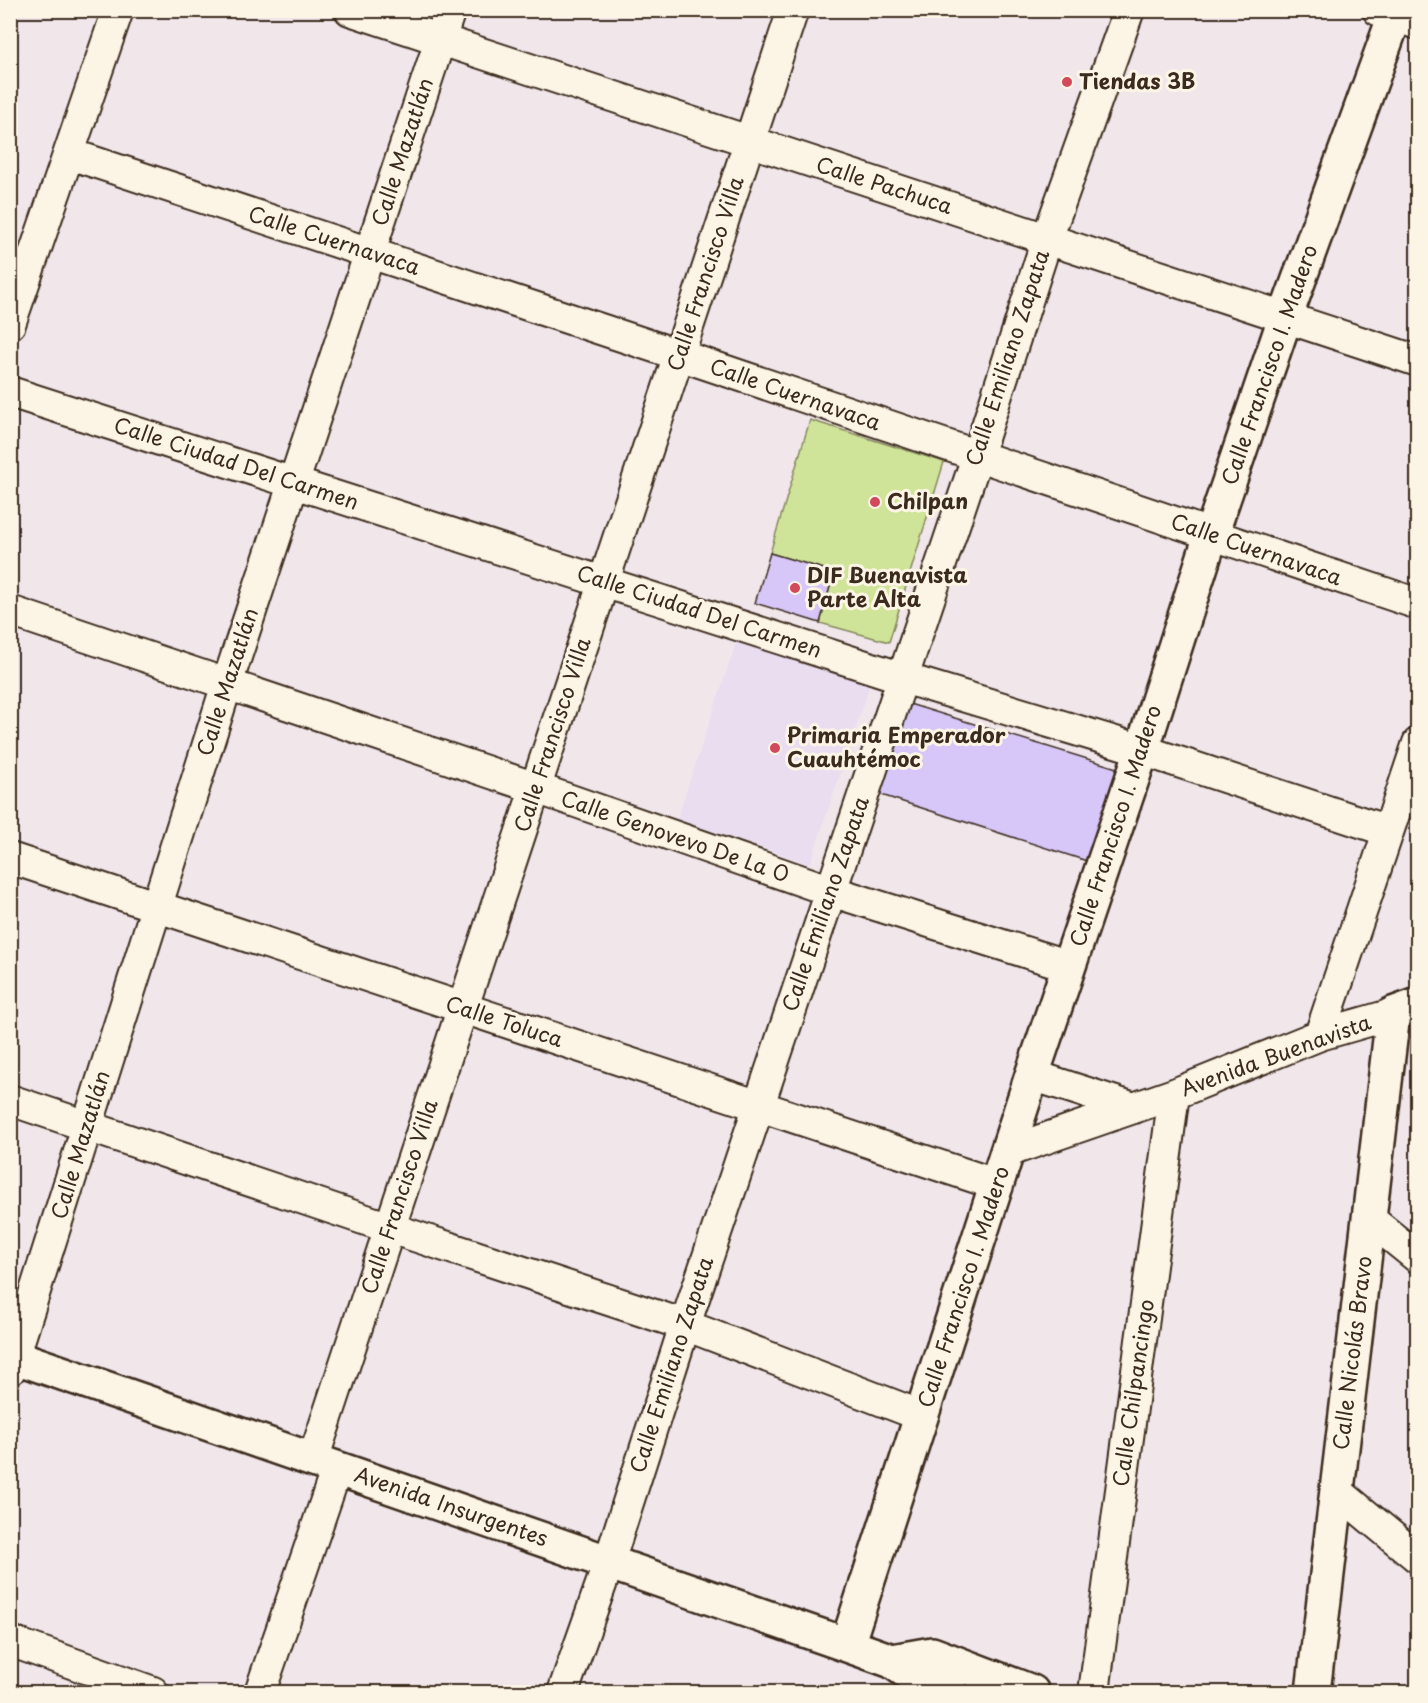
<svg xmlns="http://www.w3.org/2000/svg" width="1428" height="1703" viewBox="0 0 1428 1703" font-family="'Playpen Sans',sans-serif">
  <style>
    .built { fill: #e9ddef }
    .green { fill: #cfe499; stroke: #85875c; stroke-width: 1.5 }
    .building { fill: #d7c7f8; stroke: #3b2a1e; stroke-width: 1.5 }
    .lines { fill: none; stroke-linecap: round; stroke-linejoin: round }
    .street-casing { stroke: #3b2a1e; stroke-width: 34 }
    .secondary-casing { stroke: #3b2a1e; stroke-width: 38 }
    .street { stroke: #fcf5e5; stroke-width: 30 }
    .secondary { stroke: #fcf5e5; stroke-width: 33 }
    .poi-dot { fill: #d1495b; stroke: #fcf5e5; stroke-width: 2 }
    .labels { text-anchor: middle; stroke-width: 6; stroke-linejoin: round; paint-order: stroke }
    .poi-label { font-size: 21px; font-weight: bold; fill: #3b2a1e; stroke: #fcf5e5; text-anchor: start }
    .street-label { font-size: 21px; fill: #3b2a1e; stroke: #fcf5e5 }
  </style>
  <rect width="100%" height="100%" fill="#f1e7eb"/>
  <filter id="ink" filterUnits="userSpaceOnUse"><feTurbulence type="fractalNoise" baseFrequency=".0167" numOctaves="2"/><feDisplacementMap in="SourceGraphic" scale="12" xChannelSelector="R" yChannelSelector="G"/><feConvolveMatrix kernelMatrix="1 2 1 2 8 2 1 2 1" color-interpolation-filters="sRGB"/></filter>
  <g filter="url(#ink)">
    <!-- built -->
    <path class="built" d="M740 631 873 676 810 864 677 819Z"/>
    <!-- green -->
    <path class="green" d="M810 420 944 462 889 642 820 623 834 572 770 553Z"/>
    <!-- building -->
    <path class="building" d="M770 553 834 572 820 623 755 603Z
      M903 702 1120 769 1090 862 872 792Z"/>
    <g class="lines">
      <defs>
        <path id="street" d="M350 10 1418 361
          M1378 10 1418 24
          M70 154 679 355 1418 604
          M10 324 118 10
          M10 392 903 678 1142 750 1388 831
          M10 611 536 788 831 891 1069 966
          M10 858 998 1185
          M1320 1035 1418 743
          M1032 1075 1134 1108
          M10 1100 390 1228 685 1325 922 1416
          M1009 1151 1174 1094 1320 1035 1393 1014
          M1371 1220 1418 1258
          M10 1370 227 684 450 10
          M313 1460 793 10
          M1336 1490 1418 1558
          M10 1641 153 1692
          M260 1692 337 1468
          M563 1692 609 1562 685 1325 977 457 1047 239 1129 10
          M1094 1692 1174 1094"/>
        <path id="secondary" d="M10 1355 847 1645 892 1661 923 1683 950 1692
          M847 1645 1032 1075 1142 750 1211 535 1285 318 1397 10
          M892 1661 932 1654 1032 1692
          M1313 1692C1339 1466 1368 1240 1393 1014L1418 1005"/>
      </defs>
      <!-- street casing -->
      <use href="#street" class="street-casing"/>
      <!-- secondary casing -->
      <use href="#secondary" class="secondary-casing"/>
      <!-- street -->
      <use href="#street" class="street"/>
      <!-- secondary -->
      <use href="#secondary" class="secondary"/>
    </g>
  </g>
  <!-- markers -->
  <g class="poi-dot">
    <circle cx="1067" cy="82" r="6"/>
    <circle cx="875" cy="502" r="6"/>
    <circle cx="795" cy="588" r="6"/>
    <circle cx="775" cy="748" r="6"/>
  </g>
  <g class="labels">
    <!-- poi labels -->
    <g class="poi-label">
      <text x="1079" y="89">Tiendas 3B</text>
      <text x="887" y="509">Chilpan</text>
      <text x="807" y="583">DIF Buenavista<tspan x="807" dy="24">Parte Alta</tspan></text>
      <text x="787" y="743">Primaria Emperador<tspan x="787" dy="24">Cuauhtémoc</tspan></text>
    </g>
    <!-- street labels -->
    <g class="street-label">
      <text transform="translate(403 152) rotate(-72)" y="7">Calle Mazatlán</text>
      <text transform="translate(884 186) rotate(18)" y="7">Calle Pachuca</text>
      <text transform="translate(334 241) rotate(18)" y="7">Calle Cuernavaca</text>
      <text transform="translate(706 274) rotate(-72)" y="7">Calle Francisco Villa</text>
      <text transform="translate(1008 358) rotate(-72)" y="7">Calle Emiliano Zapata</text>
      <text transform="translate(1270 365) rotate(-71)" y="7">Calle Francisco I. Madero</text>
      <text transform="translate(795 395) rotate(19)" y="7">Calle Cuernavaca</text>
      <text transform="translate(236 464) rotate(18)" y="7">Calle Ciudad Del Carmen</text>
      <text transform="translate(1256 550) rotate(19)" y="7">Calle Cuernavaca</text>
      <text transform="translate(699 612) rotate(18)" y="7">Calle Ciudad Del Carmen</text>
      <text transform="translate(228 682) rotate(-72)" y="7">Calle Mazatlán</text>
      <text transform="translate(553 735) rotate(-72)" y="7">Calle Francisco Villa</text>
      <text transform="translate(1116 826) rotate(-72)" y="7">Calle Francisco I. Madero</text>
      <text transform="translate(675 837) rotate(19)" y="7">Calle Genovevo De La O</text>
      <text transform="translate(826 904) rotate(-71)" y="7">Calle Emiliano Zapata</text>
      <text transform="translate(504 1022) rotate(18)" y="7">Calle Toluca</text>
      <text transform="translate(1276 1056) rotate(-20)" y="7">Avenida Buenavista</text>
      <text transform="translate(81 1145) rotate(-73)" y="7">Calle Mazatlán</text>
      <text transform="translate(400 1197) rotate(-72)" y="7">Calle Francisco Villa</text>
      <text transform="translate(964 1287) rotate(-72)" y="7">Calle Francisco I. Madero</text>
      <text transform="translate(1353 1353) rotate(-83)" y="7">Calle Nicolás Bravo</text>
      <text transform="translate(672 1365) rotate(-72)" y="7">Calle Emiliano Zapata</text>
      <text transform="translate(1134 1393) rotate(-82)" y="7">Calle Chilpancingo</text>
      <text transform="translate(451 1507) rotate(19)" y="7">Avenida Insurgentes</text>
    </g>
  </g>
  <!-- margin -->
  <rect width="1428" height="1703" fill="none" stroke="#fcf5e5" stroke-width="36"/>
  <rect x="18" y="18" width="1392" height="1667" fill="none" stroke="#3b2a1e" stroke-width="2" filter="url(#ink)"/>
</svg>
